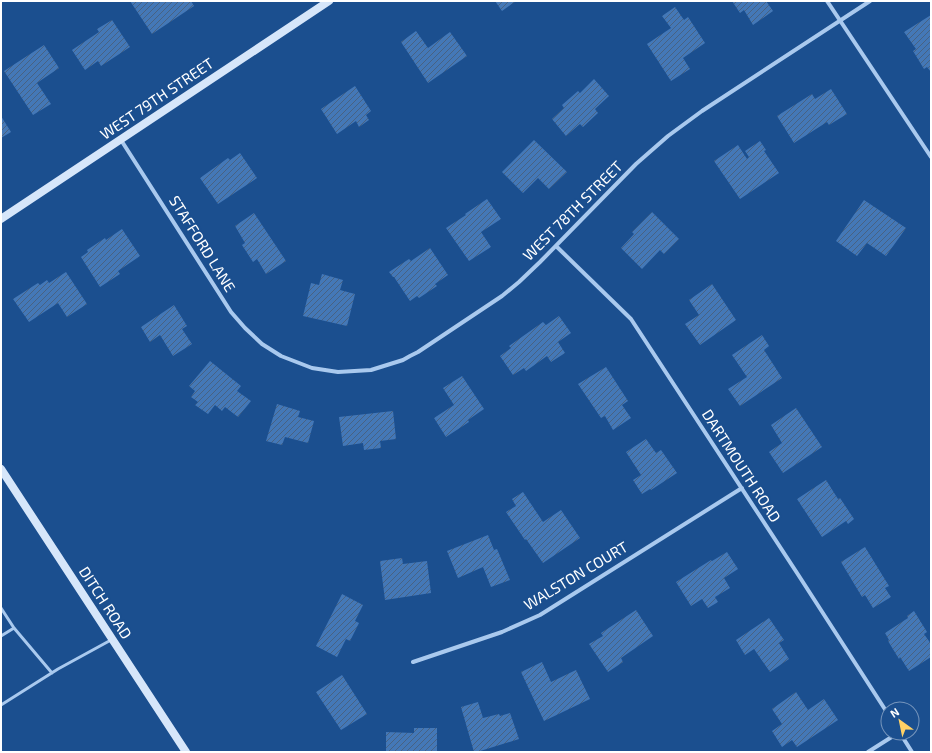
<svg xmlns="http://www.w3.org/2000/svg" width="932" height="753" viewBox="0 0 932 753" font-family="'Exo 2',sans-serif">
  <style>
    .building { fill: url(#building-hatch) }
    .lines { fill: none; stroke-linecap: round; stroke-linejoin: round }
    .service { stroke: #a9c9ee; stroke-width: 3 }
    .minor { stroke: #a9c9ee; stroke-width: 4 }
    .secondary { stroke: #d6e6fa; stroke-width: 8 }
    .labels { text-anchor: middle; stroke-width: 4; stroke-linejoin: round; paint-order: stroke }
    .street-label { font-size: 15px; fill: #fff; stroke: #1b4f8f }
  </style>
  <defs>
    <pattern id="building-hatch" width="6" height="6" patternUnits="userSpaceOnUse"><rect width="6" height="6" fill="#4478b7"/><path d="M-1 1l2-2M0 6l6-6M5 7l2-2" fill="none" stroke="#486282"/></pattern>
  </defs>
  <rect width="100%" height="100%" fill="#1b4f8f"/>
  <!-- building -->
  <path class="building" d="M130 1H191L194 6 152 34Z
    M495 1H516L502 11Z
    M732 1H766L773 11 753 25 744 10 740 13Z
    M675 7 684 20 688 17 705 43 683 58 690 69 671 81 647 44 671 28 662 16Z
    M931 15V72L927 67 924 69 913 51 916 49 904 32Z
    M112 20 130 47 101 66 98 61 85 70 72 50 99 32 97 29Z
    M416 31 428 48 450 32 467 56 428 83 401 42Z
    M44 45 59 68 37 83 51 104 33 115 4 71Z
    M594 79 609 96 595 109 598 113 583 127 580 124 566 136 552 119 564 108 562 105 578 91 580 93Z
    M355 86 371 111 366 115 369 120 359 127 356 121 337 134 321 109Z
    M831 89 847 114 829 125 827 122 794 143 777 116 812 94 815 99Z
    M1 116 11 132 1 138Z
    M534 140 567 172 549 189 538 178 523 193 502 172Z
    M760 141 766 150 764 151 779 173 740 199 714 161 738 145 747 159 749 157 745 151Z
    M240 153 257 178 218 204 200 178 228 158 230 160Z
    M487 199 501 219 481 232 491 247 469 261 446 228 466 215 465 214Z
    M864 200 906 228 886 256 867 243 857 256 836 241Z
    M652 212 679 239 664 254 660 250 642 269 621 248 634 234 632 232Z
    M254 213 286 261 266 274 257 259 253 262 242 245 245 243 235 226Z
    M122 229 140 256 118 271 120 274 100 287 81 257 88 252 87 250 105 238 106 240Z
    M430 248 448 275 435 284 437 286 419 298 417 296 410 301 394 277H393L389 272 409 259 411 261Z
    M66 272 87 304 67 317 58 303 29 322 13 299 38 283 40 285 47 280 49 283Z
    M322 274 343 280 340 290 355 294 347 326 303 316 311 283 319 285Z
    M712 284 736 320 700 345 685 324 699 315 689 300Z
    M174 305 187 326 182 329 192 344 173 356 160 335 150 342 141 327Z
    M559 316 571 333 558 342 565 353 551 362 547 356 526 371 524 368 513 375 500 356 511 348 509 346 543 322 546 325Z
    M762 335 769 346 764 350 782 378 740 406 728 389 747 377 732 355Z
    M210 361 241 386 237 391 251 401 238 417 225 407 222 411 215 405 208 414 195 405 198 402 191 397 195 391 189 386Z
    M606 367 628 401 622 405 631 418 613 430 605 416 601 418 578 384Z
    M462 376 484 409 468 420 469 422 446 437 434 418 454 405 443 388Z
    M277 404 300 411 298 417 314 421 308 443 285 437 282 445 266 441Z
    M796 408 822 447 783 473 769 452 782 443 771 425Z
    M393 411 396 439 380 441 381 448 364 450 363 443 343 446 339 417Z
    M646 439 656 453 661 450 677 473 651 490 650 489 642 494 633 480 641 475 626 452Z
    M826 480 838 499 840 498 854 519 848 524 846 521 822 537 797 499Z
    M523 492 543 522 561 510 580 538 543 563 526 539 525 540 506 512 516 506 512 499Z
    M488 535 494 550 497 549 510 580 491 587 483 567 458 578 447 551Z
    M865 547 889 586 885 588 891 597 873 608 865 595 862 597 841 562Z
    M727 552 738 569 724 578 730 588 715 597 718 602 708 608 702 599 691 606 676 582 711 560 712 561Z
    M402 558 403 564 427 561 431 593 385 600 380 561Z
    M342 594 363 605 355 621 359 623 350 641 346 639 337 657 316 646Z
    M636 610 653 636 621 658 623 662 608 672 589 644 603 636 601 633Z
    M914 611 927 632 924 634 931 644V657L909 671 900 657 899 659 888 641 889 640 885 633 908 618 907 616Z
    M769 618 784 640 779 643 789 659 770 672 754 649 745 655 736 640Z
    M542 662 551 682 576 670 590 699 544 721 521 672Z
    M342 675 367 714 341 730 316 692Z
    M796 692 808 710 824 699 838 720 797 747 792 740 782 747 772 731 782 724 772 709Z
    M478 702 483 718 499 714 500 716 510 713 519 739 477 752H474L461 707Z
    M414 728H437V752H386V732L414 733Z"/>
  <g class="lines">
    <!-- service -->
    <path class="service" d="M1 608 14 628 52 673
      M1 636 14 628
      M1 705 58 669 111 640"/>
    <!-- minor -->
    <path class="minor" d="M827 1 931 157
      M121 140 231 312 245 328 262 344 281 356 312 368 338 372 371 370 403 360 410 356 418 352 502 296 519 282 540 262 636 164 668 136 702 111 870 1
      M556 246 631 319 799 576 888 714
      M413 662 502 632 540 615 742 488
      M900 733 912 752
      M868 752 898 733"/>
    <!-- secondary -->
    <path class="secondary" d="M1 219 329 1
      M1 469 186 752"/>
  </g>
  <g class="labels">
    <!-- street labels -->
    <g class="street-label">
      <text transform="translate(157 99) rotate(-34)" y="5">WEST 79TH STREET</text>
      <text transform="translate(573 211) rotate(-45)" y="5">WEST 78TH STREET</text>
      <text transform="translate(202 244) rotate(58)" y="5">STAFFORD LANE</text>
      <text transform="translate(741 466) rotate(57)" y="5">DARTMOUTH ROAD</text>
      <text transform="translate(576 576) rotate(-31)" y="5">WALSTON COURT</text>
      <text transform="translate(105 603) rotate(57)" y="5">DITCH ROAD</text>
    </g>
  </g>
  <!-- border -->
  <rect width="932" height="753" fill="none" stroke="#ffffff" stroke-width="4"/>
  <!-- north arrow -->
  <g transform="translate(900 721) rotate(327)"><circle r="19" fill="#1b4f8f" stroke="#7695bc"/>
  <path d="M0-3L7 15L0 10L-7 15Z" fill="#ffd166"/>
  <text y="-6" font-size="11" font-weight="bold" text-anchor="middle" fill="#ffffff">N</text>
  </g>
</svg>
